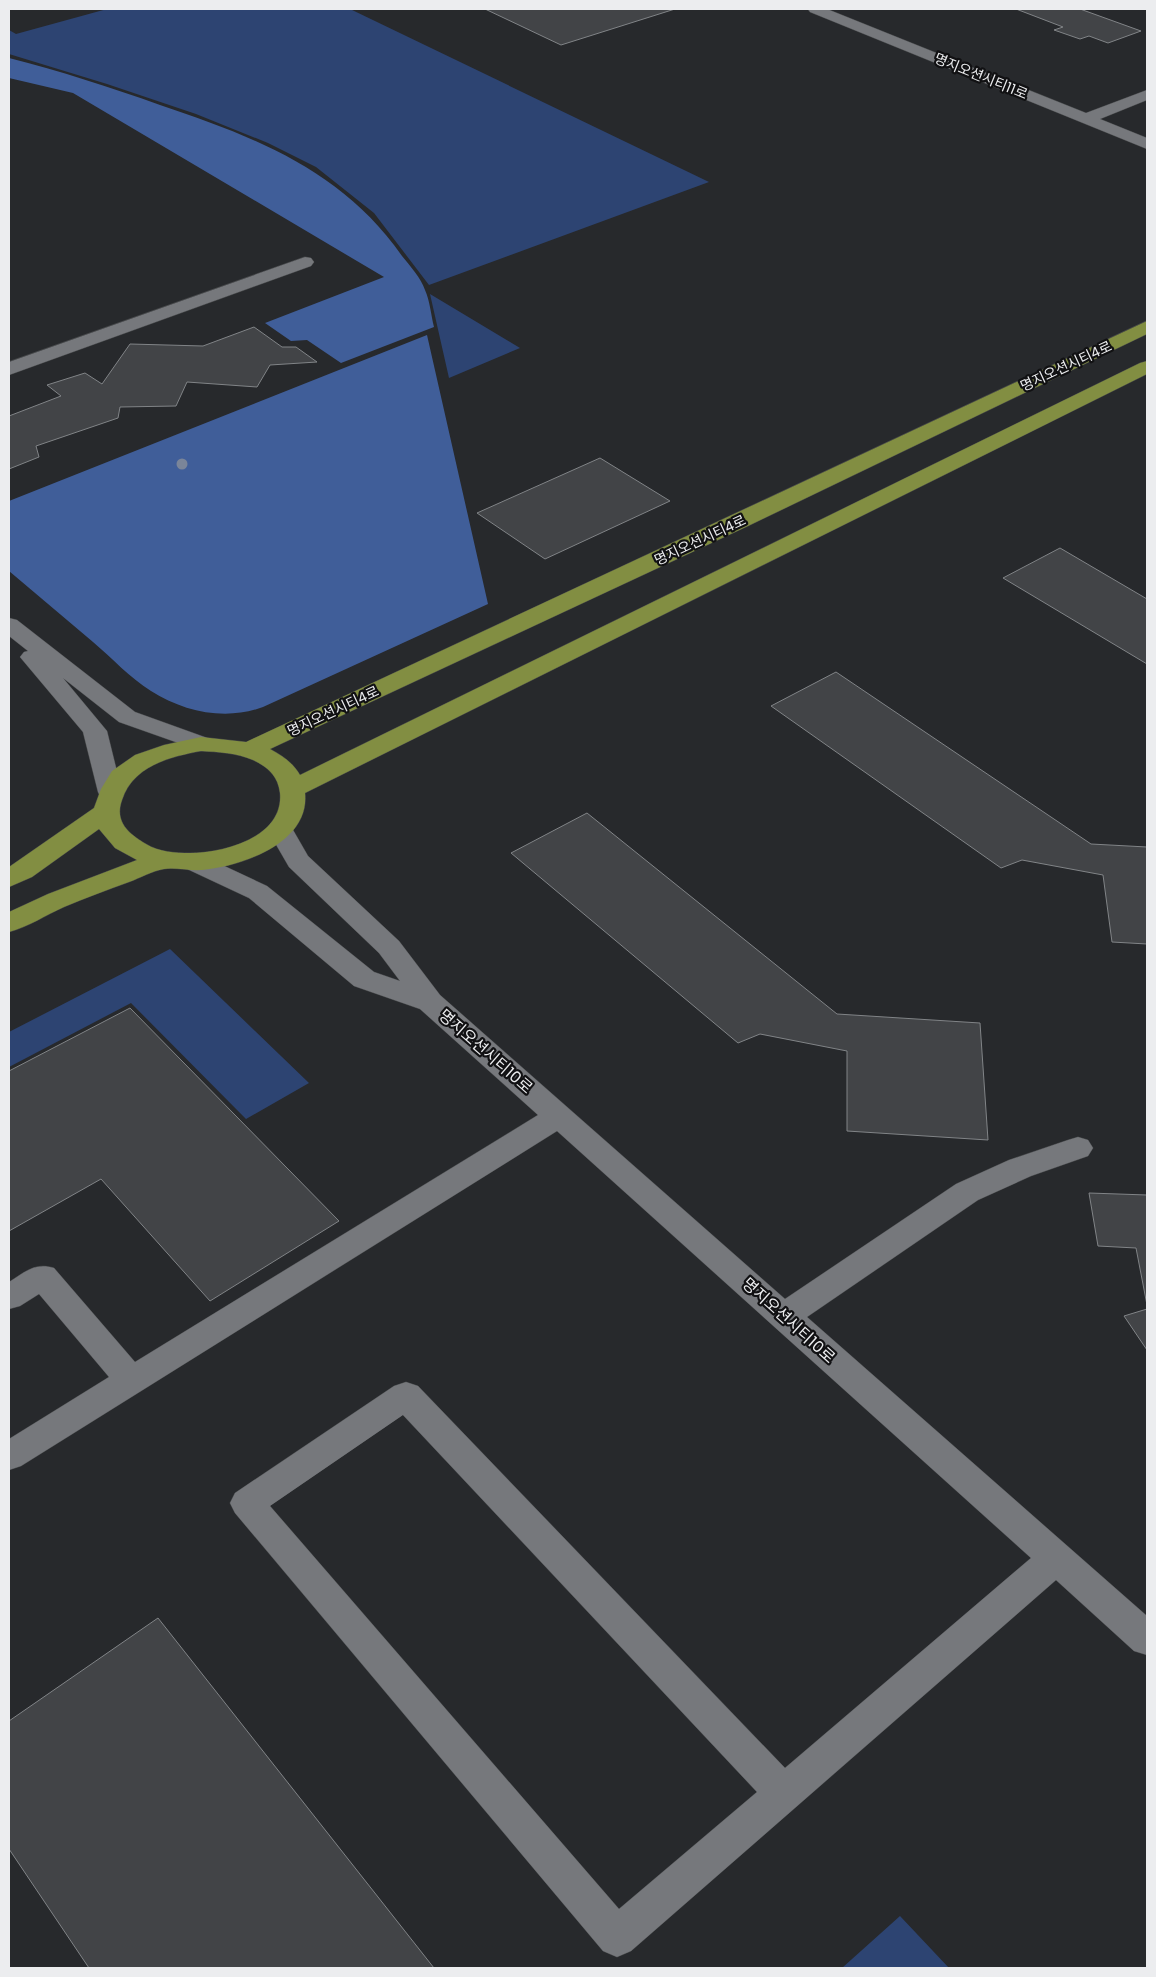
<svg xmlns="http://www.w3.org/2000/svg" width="1156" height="1977" viewBox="0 0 1156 1977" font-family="Poppins,'Noto Sans KR',sans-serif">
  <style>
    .green { fill: #2d4472 }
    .forest { fill: #405e99 }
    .building { fill: #424447; stroke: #818487 }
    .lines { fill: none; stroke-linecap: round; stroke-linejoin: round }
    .minor-casing { stroke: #454749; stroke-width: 1 }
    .major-casing { stroke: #454749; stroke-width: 1 }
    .minor { fill: #76787c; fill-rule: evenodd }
    .major { fill: #828e42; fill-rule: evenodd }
    .tree { fill: #7a8599 }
    .labels { text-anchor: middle; stroke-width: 4.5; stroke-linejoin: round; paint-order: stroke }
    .far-street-label { font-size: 14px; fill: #ecedef; stroke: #111113 }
    .street-label { font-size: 16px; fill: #ecedef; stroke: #111113 }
  </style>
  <rect width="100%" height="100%" fill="#27292c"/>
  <!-- green -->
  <path class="green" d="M107 9H350L709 182 429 285 374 213 316 167 268 143 196 114 107 84 9 54V30L16 34Z
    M430 294 520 348 449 378Z
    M170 949 309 1083 246 1119 131 1003 9 1067V1032Z
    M900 1916 949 1968H842Z"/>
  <!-- forest -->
  <path class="forest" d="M9 58C60 71 110 87 160 105 255 137 342 170 402 256 410 266 421 278 425 290 430 301 431 315 434 327L341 363 307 340 291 341 265 323 384 277 73 93 9 78Z
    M427 335 488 604 263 707C226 721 184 712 151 691 130 678 112 658 93 642 65 618 37 595 9 571V501Z"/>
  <!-- building -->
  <path class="building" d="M485 9H675L561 45Z
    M1016 9H1080L1141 31 1108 43 1089 36 1080 39 1054 30 1063 27Z
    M254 327 282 347H296L317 362 270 365 257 387 187 382 176 406 120 407 118 418 36 446 39 457 9 469V416L61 396 47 385 85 373 102 384 130 344 203 346Z
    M600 458 670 501 545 559 477 513Z
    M1060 548 1147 599V664L1003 578Z
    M836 672 1091 844 1147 847V944L1112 942 1103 875 1022 860 1001 868 771 706Z
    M587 813 837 1014 980 1023 988 1140 847 1131V1051L760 1034 738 1043 511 853Z
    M130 1008 339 1221 210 1301 101 1179 9 1231V1071Z
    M1089 1193 1147 1195V1305L1136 1248 1098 1246Z
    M1147 1309V1350L1124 1316Z
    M158 1618 434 1968H89L9 1849V1721Z"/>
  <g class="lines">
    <defs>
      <path id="minor" d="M808 9H827L1086 113 1147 90V100L1100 119 1147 138V149L810 12Z
        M305 257 311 258 314 262 311 266 9 375V362Z
        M9 618 17 620 135 712 210 739 213 744 210 749 201 751 119 722 63 678 107 731 122 792 119 798 110 800 101 798 98 792 83 732 20 657 24 652 28 651 9 636Z
        M280 821 289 823 308 856 399 941 440 995 785 1299 956 1184 1009 1160 1068 1140 1078 1137 1088 1140 1093 1148 1088 1156 1031 1176 978 1200 807 1317 1147 1616V1655L1134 1651 1056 1580 631 1951 617 1957 603 1951 235 1513 230 1503 235 1493 394 1386 406 1382 418 1386 785 1768 1031 1558 557 1131 21 1466 9 1470V1439L109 1377 39 1294 20 1306 9 1309V1282C25 1272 35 1262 54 1268L135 1362 538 1115 420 1009 354 986 249 898 185 868 181 862 185 856 194 854 203 856 267 886 374 972 400 981 379 953 289 867 267 829 271 823ZM403 1415 757 1792 619 1909 270 1506Z"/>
      <path id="major" d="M1147 321V334L748 526 270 749C283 756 293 763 300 775L1140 363 1147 361V374L305 793C310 843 242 866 202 870 191 871 173 867 164 869 152 871 140 878 129 882 107 890 85 898 64 907 46 915 28 927 9 932V912L48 894 137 860 115 848 99 829 32 877 9 887V867L94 808 101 789 112 771 135 755 164 745 201 737 246 742ZM201 751C218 752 237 753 253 760 268 767 278 776 280 793 284 837 224 853 190 853 175 853 159 852 146 844 129 834 114 822 122 800 133 766 169 757 201 751Z"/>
    </defs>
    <!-- minor casing -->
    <use href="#minor" class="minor-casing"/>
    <!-- major casing -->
    <use href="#major" class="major-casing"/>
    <!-- minor -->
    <use href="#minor" class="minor"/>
    <!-- major -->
    <use href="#major" class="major"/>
  </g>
  <!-- trees -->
  <circle class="tree" cx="182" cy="464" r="5.5"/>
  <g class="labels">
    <!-- far-street labels -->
    <g class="far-street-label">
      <text transform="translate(981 76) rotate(22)" y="5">명지오션시티11로</text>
      <text transform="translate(1066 366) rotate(-25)" y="5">명지오션시티4로</text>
      <text transform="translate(700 540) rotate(-25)" y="5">명지오션시티4로</text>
      <text transform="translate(333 711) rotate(-25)" y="5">명지오션시티4로</text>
    </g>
    <!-- street labels -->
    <g class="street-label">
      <text transform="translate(486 1051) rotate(41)" y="6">명지오션시티10로</text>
      <text transform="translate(789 1320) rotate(42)" y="6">명지오션시티10로</text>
    </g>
  </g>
  <!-- border -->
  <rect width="1156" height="1977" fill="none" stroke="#ecedef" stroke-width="20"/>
</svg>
